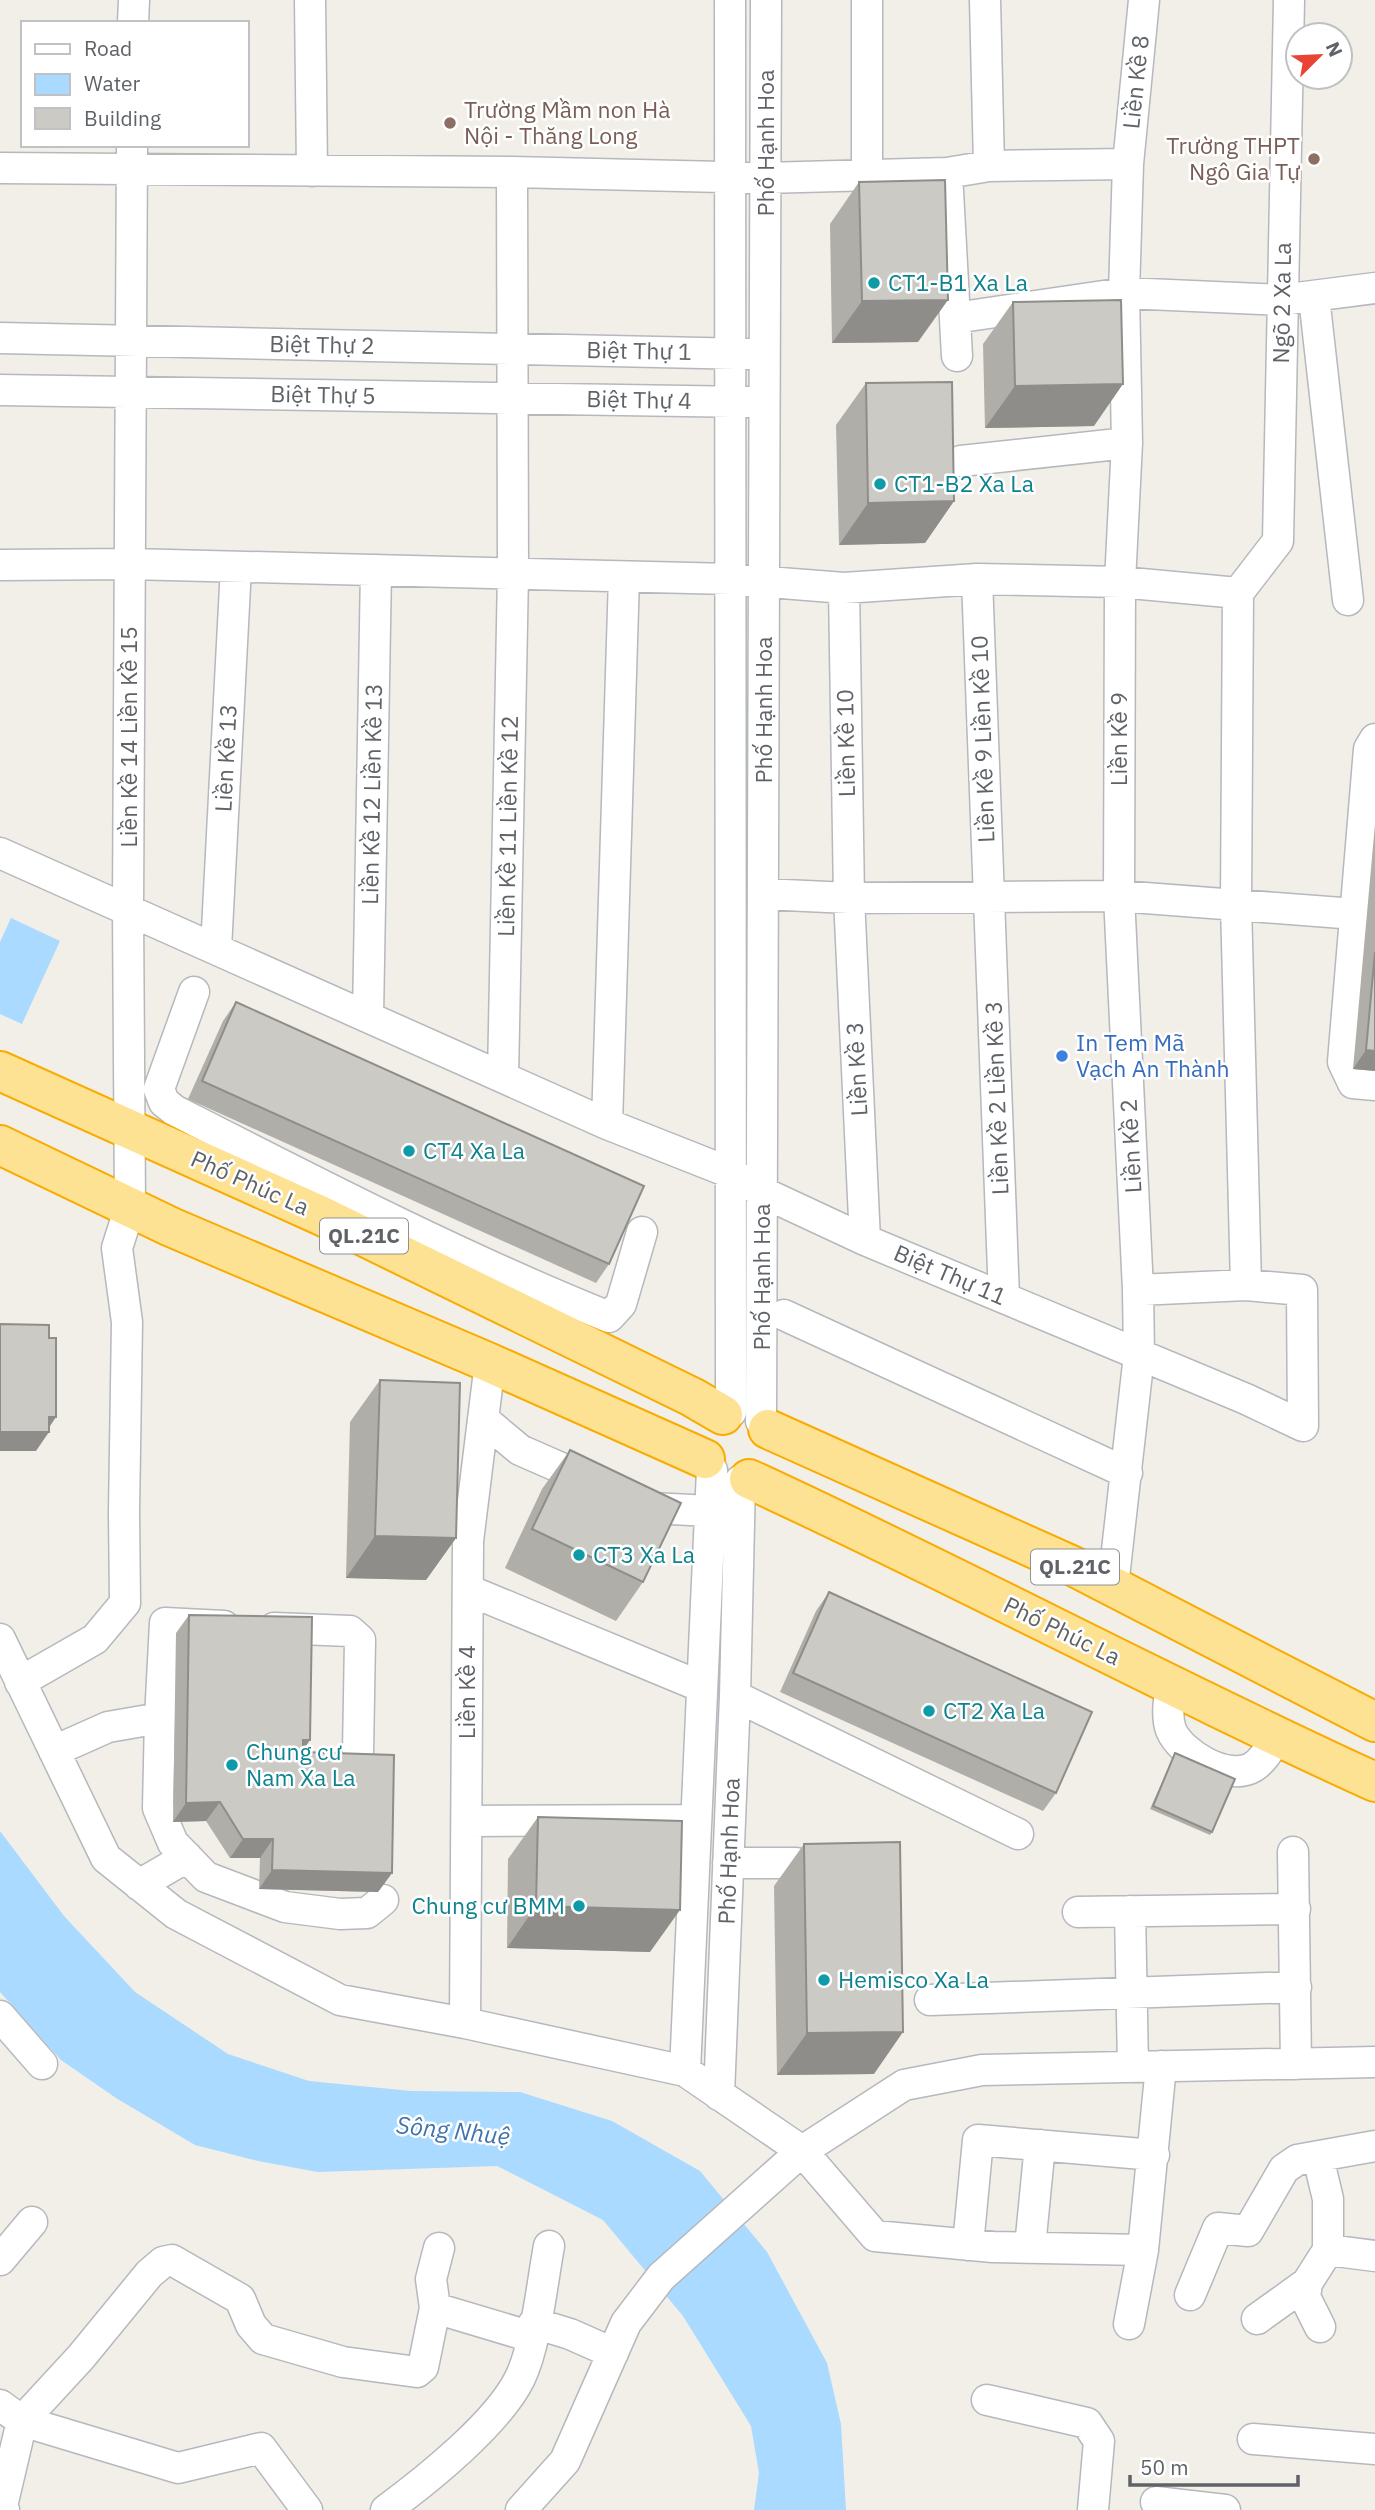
<svg xmlns="http://www.w3.org/2000/svg" width="1375" height="2510" viewBox="0 0 1375 2510" font-family="'IBM Plex Sans',sans-serif">
  <style>
    .water { fill: #aadaff }
    .lines { fill: none; stroke-linecap: round; stroke-linejoin: round }
    .minor-casing { stroke: #b5b8bc; stroke-width: 33 }
    .highway-casing { stroke: #f9ab00; stroke-width: 42 }
    .minor { stroke: #fff; stroke-width: 30 }
    .highway { stroke: #fde293; stroke-width: 38 }
    .wall { fill: #afaea9 }
    .shaded-wall { fill: #8f8d8a }
    .building { fill: #cccac5; stroke: #8f8d8a; stroke-width: 2 }
    .education-dot { fill: #8d6e63; stroke: #fff; stroke-width: 2.5 }
    .culture-dot { fill: #0f9aa8; stroke: #fff; stroke-width: 2.5 }
    .shop-dot { fill: #3f7fe0; stroke: #fff; stroke-width: 2.5 }
    .labels { text-anchor: middle; stroke-width: 5; stroke-linejoin: round; paint-order: stroke }
    .shield { fill: #fff; stroke: #8f9295; stroke-width: 2 }
    .shield-label { font-size: 21px; font-weight: bold; fill: #5f6368 }
    .street-label { font-size: 23px; fill: #5f6368; stroke: #fff }
    .education-label { font-size: 23px; fill: #785e54; stroke: #fff; text-anchor: start }
    .culture-label { font-size: 23px; fill: #0d838f; stroke: #fff; text-anchor: start }
    .shop-label { font-size: 23px; fill: #366cbe; stroke: #fff; text-anchor: start }
    .water-label { font-size: 24px; font-style: italic; fill: #4174aa; stroke: #fff }
  </style>
  <rect width="100%" height="100%" fill="#f1efe8"/>
  <!-- water -->
  <path class="water" d="M11 918 60 941 22 1024 0 1014V942Z
    M0 1831 64 1916 135 1992 228 2054 309 2081 411 2091 520 2092 612 2121 700 2171 767 2252 827 2363 841 2424 846 2510H754L759 2473 751 2426 683 2316 603 2220 497 2166 318 2172 258 2161 195 2145 116 2098 61 2060 0 1992Z"/>
  <g class="lines">
    <defs>
      <path id="minor" d="M310 0 312 171
        M730 0 731 1412
        M867 0V176
        M985 0 989 166
        M133 23 134 0
        M0 168 512 172 765 178 947 173 989 166 1128 164
        M947 173 957 356
        M1314 297 1348 600
        M955 318 1124 293 1281 300 1375 288
        M0 338 748 354
        M0 390 749 402
        M961 461 1127 443
        M0 565 130 564 730 579 844 588 977 579 1120 582 1238 593
        M977 579 1004 1298
        M844 588 849 898 865 1240
        M1238 593 1236 904 1246 1285
        M1238 593 1278 541 1289 0
        M1375 739 1369 749 1343 1062 1353 1083 1375 1085
        M0 853 607 1124 731 1173 762 1192 865 1240 1246 1399 1303 1426 1302 1290 1246 1285 1138 1290
        M763 894 849 898 1119 896 1355 914
        M216 949 236 567
        M194 992 159 1089 164 1102 174 1110C317 1183 460 1257 609 1317L621 1304 642 1232
        M368 1017 376 570
        M503 1077 513 574 512 172
        M607 1124 624 577
        M784 1315 1127 1473
        M483 1419 520 1450 593 1482
        M761 1421 766 0
        M639 1502 652 1508 710 1511
        M1113 1586 1139 1355 1138 1290 1119 896 1120 582 1127 443 1124 293 1128 164 1144 0
        M468 1590 702 1687
        M274 1628 350 1631 360 1640 358 1752
        M0 1639 106 1858 176 1914 340 2000 465 2023 685 2071 802 2151 875 2236 993 2247 1143 2250 1161 2066
        M20 1682 95 1639 125 1603 124 1512 127 1322 117 1248 130 1207 128 910 132 145
        M1171 1686C1169 1700 1166 1716 1171 1730 1181 1754 1228 1782 1253 1767 1264 1760 1270 1748 1277 1737
        M735 1696 1018 1834
        M160 1718 165 1623 224 1626
        M54 1751 108 1727 160 1718 158 1808 173 1843 206 1877 285 1907 340 1914 367 1913 383 1900
        M467 1821 696 1820
        M1293 1852 1296 2064
        M728 1863H796L829 1874
        M139 1885 187 1857
        M1130 1911 1133 2067
        M1078 1912 1295 1909
        M930 2000 1296 1987
        M0 2016 42 2064
        M465 2023 468 1541 490 1363
        M685 2071 712 1470
        M719 2095 735 1696 740 1481
        M1318 2157 1328 2199V2250
        M968 2245 978 2140 1154 2155
        M1030 2247 1040 2145
        M1328 2250 1375 2256
        M0 2260 32 2222
        M1307 2283 1305 2297 1320 2327
        M1190 2295 1218 2228 1248 2231 1284 2169 1297 2160 1375 2146
        M435 2308 431 2279 439 2248
        M1257 2319 1307 2283 1328 2250
        M534 2323 570 2334 613 2353
        M1129 2324 1143 2250
        M987 2400 1087 2423 1099 2441 1093 2510
        M0 2405 22 2421 178 2468 261 2448 307 2510
        M1253 2439 1375 2449
        M1156 2502 1225 2510
        M4 2510 2 2506 22 2421 81 2357 149 2274 163 2262 172 2260 240 2299 251 2325 263 2339 343 2362 417 2372 423 2367 435 2308 532 2337
        M386 2510C427 2480 498 2423 520 2378 536 2345 542 2284 549 2246
        M521 2510 565 2461 626 2323 661 2277 802 2151 904 2085 982 2070 1375 2062"/>
      <path id="highway" d="M0 1071 320 1215 692 1397 723 1415
        M0 1145 171 1227 490 1363 705 1459
        M768 1429 1073 1566 1375 1722
        M749 1479C960 1576 1164 1686 1375 1782"/>
    </defs>
    <!-- minor casing -->
    <use href="#minor" class="minor-casing"/>
    <!-- highway casing -->
    <use href="#highway" class="highway-casing"/>
    <!-- minor -->
    <use href="#minor" class="minor"/>
    <!-- highway -->
    <use href="#highway" class="highway"/>
  </g>
  <!-- wall -->
  <path class="wall" d="M859 182 918 342 832 343 830 224Z
    M1013 302 1094 426 985 428 983 344Z
    M866 383 954 501 925 543 839 545 836 425Z
    M1375 824V1071L1353 1069Z
    M236 1002 609 1264 596 1283 188 1099 223 1021Z
    M380 1380 456 1538 426 1580 346 1578 350 1422Z
    M570 1450 643 1582 616 1621 505 1568 542 1489Z
    M829 1592 1056 1793 1043 1811 780 1692 816 1611Z
    M189 1615 310 1740 303 1749V1752L392 1873 378 1892 259 1889 260 1858H230L206 1821 173 1822 176 1633Z
    M1175 1753 1212 1832 1210 1835 1150 1809Z
    M538 1817 650 1952 507 1948 508 1859Z
    M804 1844 874 2074 777 2075 774 1886Z"/>
  <!-- shaded-wall -->
  <path class="shaded-wall" d="M948 300 918 342 832 343 862 301Z
    M1123 384 1094 426 985 428 1015 386Z
    M954 501 925 543 839 545 868 503Z
    M1366 1050 1375 1051V1071L1353 1069Z
    M49 1417H56L46 1432H49L36 1451H0V1432Z
    M375 1536 456 1538 426 1580 346 1578Z
    M303 1740H310L297 1759Z
    M220 1802 206 1821 173 1822 186 1803Z
    M243 1839H273L260 1858H230Z
    M272 1870 392 1873 378 1892 259 1889Z
    M536 1906 680 1910 650 1952 507 1948Z
    M903 2032 874 2074 777 2075 807 2033Z"/>
  <!-- building -->
  <path class="building" d="M945 180 948 300 862 301 859 182Z
    M1121 300 1123 384 1015 386 1013 302Z
    M952 382 954 501 868 503 866 383Z
    M1375 952V1051L1366 1050Z
    M236 1002 644 1186 609 1264 202 1081Z
    M0 1324 49 1325V1338H56V1417H49V1432H0Z
    M380 1380 460 1383 456 1538 375 1536Z
    M570 1450 681 1503 643 1582 532 1529Z
    M829 1592 1092 1712 1056 1793 793 1673Z
    M189 1615 312 1617 310 1740H303V1752L394 1755 392 1873 272 1870 273 1839H243L220 1802 186 1803Z
    M1175 1753 1235 1779 1212 1832 1153 1806Z
    M538 1817 682 1821 680 1910 536 1906Z
    M900 1842 903 2032 807 2033 804 1844Z"/>
  <!-- markers -->
  <g class="education-dot">
    <circle cx="450" cy="123" r="7"/>
    <circle cx="1314" cy="159" r="7"/>
  </g>
  <g class="culture-dot">
    <circle cx="874" cy="283" r="7"/>
    <circle cx="880" cy="484" r="7"/>
    <circle cx="409" cy="1151" r="7"/>
    <circle cx="579" cy="1555" r="7"/>
    <circle cx="929" cy="1711" r="7"/>
    <circle cx="232" cy="1765" r="7"/>
    <circle cx="579" cy="1906" r="7"/>
    <circle cx="824" cy="1980" r="7"/>
  </g>
  <circle class="shop-dot" cx="1062" cy="1056" r="7"/>
  <g class="labels">
    <!-- shield labels -->
    <g class="shield">
      <rect x="320" y="1218.5" width="88" height="35" rx="5"/>
      <rect x="1031" y="1549.5" width="88" height="35" rx="5"/>
    </g>
    <g class="shield-label">
      <text x="364" y="1243">QL.21C</text>
      <text x="1075" y="1574">QL.21C</text>
    </g>
    <!-- street labels -->
    <g class="street-label">
      <text transform="translate(1136 82) rotate(-84)" y="8">Liền Kề 8</text>
      <text transform="translate(766 143) rotate(-90)" y="8">Phố Hạnh Hoa</text>
      <text transform="translate(1282 303) rotate(-89)" y="8">Ngõ 2 Xa La</text>
      <text transform="translate(322 345) rotate(1)" y="8">Biệt Thự 2</text>
      <text transform="translate(639 351) rotate(1)" y="8">Biệt Thự 1</text>
      <text transform="translate(323 395) rotate(1)" y="8">Biệt Thự 5</text>
      <text transform="translate(639 400) rotate(1)" y="8">Biệt Thự 4</text>
      <text transform="translate(764 710) rotate(-90)" y="8">Phố Hạnh Hoa</text>
      <text transform="translate(129 737) rotate(-90)" y="8">Liền Kề 14 Liền Kề 15</text>
      <text transform="translate(983 739) rotate(-92)" y="8">Liền Kề 9 Liền Kề 10</text>
      <text transform="translate(1119 739) rotate(-90)" y="8">Liền Kề 9</text>
      <text transform="translate(846 743) rotate(-91)" y="8">Liền Kề 10</text>
      <text transform="translate(226 758) rotate(-87)" y="8">Liền Kề 13</text>
      <text transform="translate(372 794) rotate(-89)" y="8">Liền Kề 12 Liền Kề 13</text>
      <text transform="translate(508 826) rotate(-89)" y="8">Liền Kề 11 Liền Kề 12</text>
      <text transform="translate(857 1069) rotate(-93)" y="8">Liền Kề 3</text>
      <text transform="translate(997 1098) rotate(-92)" y="8">Liền Kề 2 Liền Kề 3</text>
      <text transform="translate(1131 1146) rotate(-93)" y="8">Liền Kề 2</text>
      <text transform="translate(250 1183) rotate(24)" y="8">Phố Phúc La</text>
      <text transform="translate(950 1275) rotate(23)" y="8">Biệt Thự 11</text>
      <text transform="translate(762 1277) rotate(-90)" y="8">Phố Hạnh Hoa</text>
      <text transform="translate(1062 1631) rotate(26)" y="8">Phố Phúc La</text>
      <text transform="translate(467 1692) rotate(-90)" y="8">Liền Kề 4</text>
      <text transform="translate(729 1851) rotate(-88)" y="8">Phố Hạnh Hoa</text>
    </g>
    <!-- education labels -->
    <g class="education-label">
      <text x="464" y="118">Trường Mầm non Hà<tspan x="464" dy="26">Nội - Thăng Long</tspan></text>
      <text x="1300" y="154" text-anchor="end">Trường THPT<tspan x="1300" dy="26">Ngô Gia Tự</tspan></text>
    </g>
    <!-- culture labels -->
    <g class="culture-label">
      <text x="888" y="291">CT1-B1 Xa La</text>
      <text x="894" y="492">CT1-B2 Xa La</text>
      <text x="423" y="1159">CT4 Xa La</text>
      <text x="593" y="1563">CT3 Xa La</text>
      <text x="943" y="1719">CT2 Xa La</text>
      <text x="246" y="1760">Chung cư<tspan x="246" dy="26">Nam Xa La</tspan></text>
      <text x="565" y="1914" text-anchor="end">Chung cư BMM</text>
      <text x="838" y="1988">Hemisco Xa La</text>
    </g>
    <!-- shop labels -->
    <g class="shop-label">
      <text x="1076" y="1051">In Tem Mã<tspan x="1076" dy="26">Vạch An Thành</tspan></text>
    </g>
    <!-- water labels -->
    <g class="water-label">
      <text transform="translate(453 2131) rotate(6)" y="8">Sông Nhuệ</text>
    </g>
  </g>
  <!-- legend -->
  <rect x="21" y="21" width="228" height="126" fill="#ffffff" stroke="#bfc1c3" stroke-width="2"/>
  <rect x="35" y="44" width="35" height="10" fill="#ffffff" stroke="#bfc1c3" stroke-width="2"/>
  <text x="84" y="56" font-size="21" fill="#5f6368">Road</text>
  <rect x="35" y="74" width="35" height="21" fill="#aadaff" stroke="#bfc1c3" stroke-width="2"/>
  <text x="84" y="91" font-size="21" fill="#5f6368">Water</text>
  <rect x="35" y="108" width="35" height="21" fill="#cccac5" stroke="#bfc1c3" stroke-width="2"/>
  <text x="84" y="126" font-size="21" fill="#5f6368">Building</text>
  <!-- north arrow -->
  <g transform="translate(1319 56) rotate(66)"><circle r="33" fill="#ffffff" stroke="#bfc1c3" stroke-width="2"/>
  <path d="M0-5L12 26L0 18L-12 26Z" fill="#ea4335"/>
  <text y="-10" font-size="19" font-weight="bold" text-anchor="middle" fill="#5f6368">N</text>
  </g>
  <!-- scale -->
  <path d="M1130 2475v10h168v-10" fill="none" stroke="#5f6368" stroke-width="3.5"/>
  <text x="1140" y="2475" font-size="21" fill="#5f6368" stroke="#ffffff" stroke-width="5" paint-order="stroke">50 m</text>
</svg>
